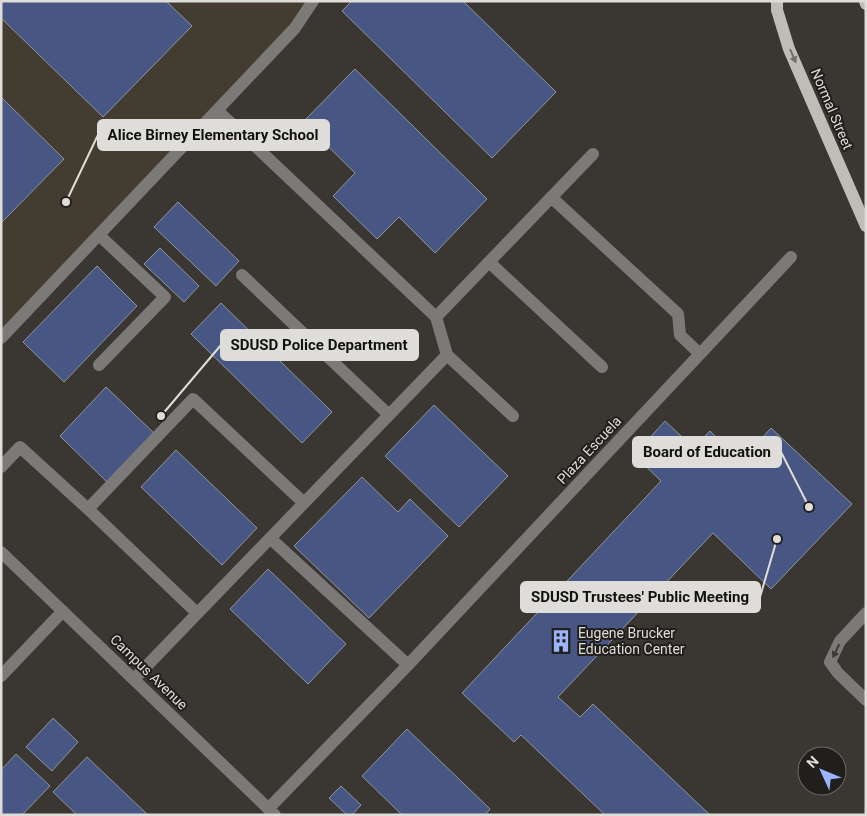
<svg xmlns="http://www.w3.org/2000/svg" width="867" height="816" viewBox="0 0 867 816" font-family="Roboto,sans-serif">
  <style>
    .built { fill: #433c31 }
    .building { fill: #475682; stroke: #92959b }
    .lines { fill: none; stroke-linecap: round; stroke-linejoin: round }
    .minor { stroke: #7c7a78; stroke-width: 12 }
    .major { stroke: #c0bcb7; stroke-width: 12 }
    .oneway { fill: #706e6a }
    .oneway2 { fill: #3c3a38 }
    .labels { text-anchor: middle; stroke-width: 4; stroke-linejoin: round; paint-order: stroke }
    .street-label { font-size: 14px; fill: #dfddd9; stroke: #201f1c }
    .poi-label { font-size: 14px; fill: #dfddd9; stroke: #201f1c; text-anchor: start }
    .leader { fill: none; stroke: #dfddd9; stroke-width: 2 }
    .callout-dot { fill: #dfddd9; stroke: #201f1c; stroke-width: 2 }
    .callout { fill: #dfddd9; stroke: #dfddd9; stroke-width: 2 }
    .callout-label { font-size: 15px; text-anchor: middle; font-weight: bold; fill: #111 }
  </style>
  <rect width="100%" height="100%" fill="#3a3732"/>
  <!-- built -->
  <path class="built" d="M1 1H313L1 338Z"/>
  <!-- building -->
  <path class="building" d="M1 1H166L192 26 103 117 1 18Z
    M352 1H463L556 92 492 158 342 11Z
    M355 69 487 199 435 253 399 217 377 239 333 196 355 173 303 122Z
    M1 97 64 159 1 223Z
    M178 202 239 261 216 286 154 227Z
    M160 248 199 286 184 302 144 264Z
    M97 266 137 306 64 382 23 342Z
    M221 303 332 412 302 443 191 334Z
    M106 387 157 436 110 485 60 436Z
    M434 405 508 476 459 527 385 456Z
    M665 421 694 448 710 431 741 461 771 428 852 504 771 589 713 533 558 697 580 717 593 704 710 815H605L521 735 514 742 462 693 661 481 634 455Z
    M176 450 257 528 222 565 141 487Z
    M362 477 398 512 410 499 448 536 369 618 294 546Z
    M268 569 346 644 308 684 230 609Z
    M53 718 78 742 52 771 26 747Z
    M407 729 490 809 485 815H402L362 776Z
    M16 754 50 786 22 815H1V770Z
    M87 757 148 815H77L53 792Z
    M341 786 361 805 352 815H347L329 798Z"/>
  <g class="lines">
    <!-- minor -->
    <path class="minor" d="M217 110 436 317 447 355
      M551 197 678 314 680 335 700 354
      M99 235 165 297 99 365
      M489 262 602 367
      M242 275 389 415
      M436 317 593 154
      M1 338 295 28 313 1
      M1 467 20 447 88 509
      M270 538 408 665
      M1 552 275 815
      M197 613 88 509 193 399 304 503
      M866 613 840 641 830 662 838 673 866 700
      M1 676 63 611
      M134 679 447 355 513 416
      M268 809 408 665 791 257"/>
    <!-- major -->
    <path class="major" d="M777 1V10L789 49 866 226
      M865 1 866 4"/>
  </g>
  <!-- one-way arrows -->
  <defs><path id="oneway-solid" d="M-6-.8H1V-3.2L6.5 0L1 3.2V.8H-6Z" transform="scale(1.25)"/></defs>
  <use class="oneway" href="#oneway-solid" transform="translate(793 56) rotate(67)"/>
  <use class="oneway2" href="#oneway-solid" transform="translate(836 651) rotate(116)"/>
  <!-- icons -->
  <defs>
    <symbol id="building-bare" viewBox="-9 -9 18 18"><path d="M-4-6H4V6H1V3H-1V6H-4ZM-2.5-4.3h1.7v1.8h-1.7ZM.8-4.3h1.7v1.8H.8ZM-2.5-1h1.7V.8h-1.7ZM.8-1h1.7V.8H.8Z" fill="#9bb4fd" stroke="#201f1c" stroke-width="2.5" paint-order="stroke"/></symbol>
  </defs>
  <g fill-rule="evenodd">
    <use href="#building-bare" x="545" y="625" width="32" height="32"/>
  </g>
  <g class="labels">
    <!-- street labels -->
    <g class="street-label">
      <text transform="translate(832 109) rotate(67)" y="5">Normal Street</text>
      <text transform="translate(589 450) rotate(-47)" y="5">Plaza Escuela</text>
      <text transform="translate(149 672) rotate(44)" y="5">Campus Avenue</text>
    </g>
    <!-- poi labels -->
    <g class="poi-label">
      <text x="578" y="638">Eugene Brucker<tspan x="578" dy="16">Education Center</tspan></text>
    </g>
  </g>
  <!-- callouts -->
  <path class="leader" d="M66 202L98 135M161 416L221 345M809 507L781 452M777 539L760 597"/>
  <g class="callout-dot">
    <circle cx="66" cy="202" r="5"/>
    <circle cx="161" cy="416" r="5"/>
    <circle cx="809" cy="507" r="5"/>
    <circle cx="777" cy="539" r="5"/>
  </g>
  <g class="callout">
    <rect x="98" y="120" width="231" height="30" rx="5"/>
    <rect x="221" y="330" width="197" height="30" rx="5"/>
    <rect x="633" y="437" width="148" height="30" rx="5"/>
    <rect x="521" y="582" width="239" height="30" rx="5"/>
  </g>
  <g class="callout-label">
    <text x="213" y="140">Alice Birney Elementary School</text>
    <text x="319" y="350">SDUSD Police Department</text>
    <text x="707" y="457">Board of Education</text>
    <text x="640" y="602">SDUSD Trustees' Public Meeting</text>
  </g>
  <!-- border -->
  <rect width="867" height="816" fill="none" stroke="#dfddd9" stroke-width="5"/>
  <!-- north arrow -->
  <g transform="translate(822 771) rotate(314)"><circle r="24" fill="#201f1c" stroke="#6c6b68"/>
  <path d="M0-4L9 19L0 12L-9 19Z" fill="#9bb4fd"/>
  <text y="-8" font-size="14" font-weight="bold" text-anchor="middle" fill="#dfddd9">N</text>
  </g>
</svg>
